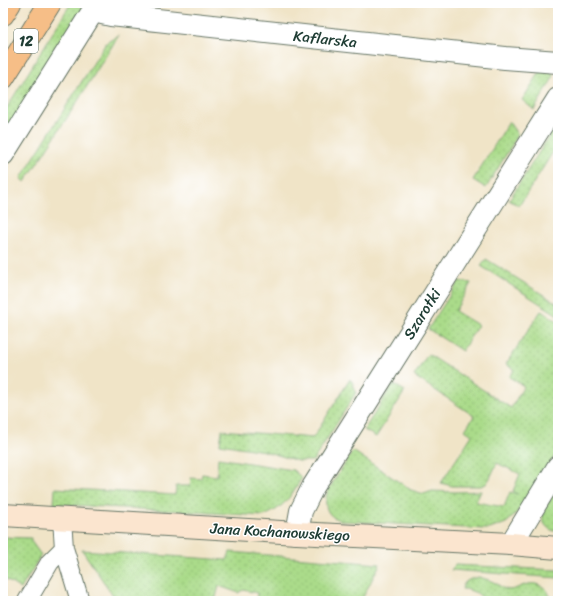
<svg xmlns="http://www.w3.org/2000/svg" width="561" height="604" viewBox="0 0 561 604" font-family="Sriracha,sans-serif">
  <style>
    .grass { fill: url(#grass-dots); stroke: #648c5f }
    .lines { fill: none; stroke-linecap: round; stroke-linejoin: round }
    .lane-casing { stroke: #687767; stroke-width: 20 }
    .street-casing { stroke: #687767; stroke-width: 24 }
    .secondary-casing { stroke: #687767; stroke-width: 24 }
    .highway-casing { stroke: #687767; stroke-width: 24 }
    .lane { stroke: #fff; stroke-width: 18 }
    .street { stroke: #fff; stroke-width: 22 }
    .secondary { stroke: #fbe5cf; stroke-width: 22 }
    .highway { stroke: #f6be87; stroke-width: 22 }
    .labels { text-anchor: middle; stroke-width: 3; stroke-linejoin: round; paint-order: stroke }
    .shield { fill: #fff; stroke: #627771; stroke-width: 1 }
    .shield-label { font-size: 14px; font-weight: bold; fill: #1f3d34 }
    .street-label { font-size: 15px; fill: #1f3d34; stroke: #fff }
  </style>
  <defs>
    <pattern id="grass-dots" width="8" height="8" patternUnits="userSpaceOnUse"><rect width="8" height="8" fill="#aadb8a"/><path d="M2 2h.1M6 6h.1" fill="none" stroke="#92bd78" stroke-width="1.8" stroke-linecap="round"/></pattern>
  </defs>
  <rect width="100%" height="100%" fill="#fff"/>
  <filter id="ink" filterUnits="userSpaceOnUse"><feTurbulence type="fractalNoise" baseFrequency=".025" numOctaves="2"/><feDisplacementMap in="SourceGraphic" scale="8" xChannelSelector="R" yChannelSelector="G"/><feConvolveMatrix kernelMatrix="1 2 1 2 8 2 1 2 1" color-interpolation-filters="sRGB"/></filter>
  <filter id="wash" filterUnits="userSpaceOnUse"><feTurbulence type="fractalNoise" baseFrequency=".012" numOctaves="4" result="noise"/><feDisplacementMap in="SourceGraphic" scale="16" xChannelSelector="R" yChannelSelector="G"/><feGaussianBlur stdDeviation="0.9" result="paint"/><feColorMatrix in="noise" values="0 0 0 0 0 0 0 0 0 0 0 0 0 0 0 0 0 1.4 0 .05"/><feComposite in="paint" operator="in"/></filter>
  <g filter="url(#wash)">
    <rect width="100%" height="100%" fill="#f0e4c7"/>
    <!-- grass -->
    <path class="grass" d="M71 3H89L3 141V114Z
      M119 35 74 107 25 182 21 178 106 43Z
      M542 69 551 71 554 76 534 110 522 100Z
      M509 122 518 135 486 188 473 180Z
      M558 122V144L519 206 509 200Z
      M486 259 558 304V315L481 266Z
      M459 281 471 283 455 311 478 325 462 351 428 329Z
      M541 311 558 321V451L544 473 521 507 512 518 506 523 490 529H484L343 521C326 517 323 506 328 490L353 451 411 490 424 494 432 491 455 492 481 491 476 502 504 507 510 492 517 494 513 491 520 474 497 463 490 478 486 484 481 486H452L441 483 472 435 465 430 474 416 414 376 428 354 511 408 524 386 509 377 514 370 506 364Z
      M350 379 353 383 356 393 313 461H298L264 451 220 444 222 430 313 438Z
      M393 384 405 391 376 437 364 430Z
      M218 458 293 470 302 478C290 497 285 507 264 516L54 504 55 488 175 495 176 486H190L191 478 201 479 202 474 217 476Z
      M558 487V532C554 531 550 530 547 527 535 515 552 498 558 487Z
      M3 537 31 538V541L41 555 21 589 3 578Z
      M82 550 227 560 230 552 380 564 361 601H256L257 593 243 590 242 591H240L239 593 219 586 215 601H122L114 597Z
      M455 565 558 570V578L451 570Z
      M479 577C485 579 491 580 497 584 499 585 502 588 505 589 517 593 526 578 541 586 548 589 550 594 550 601H486L477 593 466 589H462C464 580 470 579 479 577Z"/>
  </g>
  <g filter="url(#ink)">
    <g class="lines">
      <defs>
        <path id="lane" d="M62 519 64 548 80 601
          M27 601 50 562 64 548"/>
        <path id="street" d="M93 11 111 15 505 58 558 62
          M3 154 98 3
          M297 533 301 511 313 487 558 99
          M511 544 558 467"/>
        <path id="secondary" d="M3 515 297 533 511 544 558 548"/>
        <path id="highway" d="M3 14 10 3
          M3 78 50 3"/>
      </defs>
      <!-- lane casing -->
      <use href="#lane" class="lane-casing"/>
      <!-- street casing -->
      <use href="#street" class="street-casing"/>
      <!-- secondary casing -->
      <use href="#secondary" class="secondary-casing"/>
      <!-- highway casing -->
      <use href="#highway" class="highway-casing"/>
      <!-- lane -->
      <use href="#lane" class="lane"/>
      <!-- street -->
      <use href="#street" class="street"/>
      <!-- secondary -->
      <use href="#secondary" class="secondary"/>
      <!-- highway -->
      <use href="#highway" class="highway"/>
    </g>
  </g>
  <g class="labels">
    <!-- shield labels -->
    <rect class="shield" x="14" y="29" width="24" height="24" rx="3"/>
    <g class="shield-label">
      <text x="26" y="46">12</text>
    </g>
    <!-- street labels -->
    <g class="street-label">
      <text transform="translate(325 39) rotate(6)" y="5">Kaflarska</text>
      <text transform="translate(422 314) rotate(-58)" y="5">Szarotki</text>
      <text transform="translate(280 532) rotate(3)" y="5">Jana Kochanowskiego</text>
    </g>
  </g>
  <!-- margin -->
  <rect width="561" height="604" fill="none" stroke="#fff" stroke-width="16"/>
</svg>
